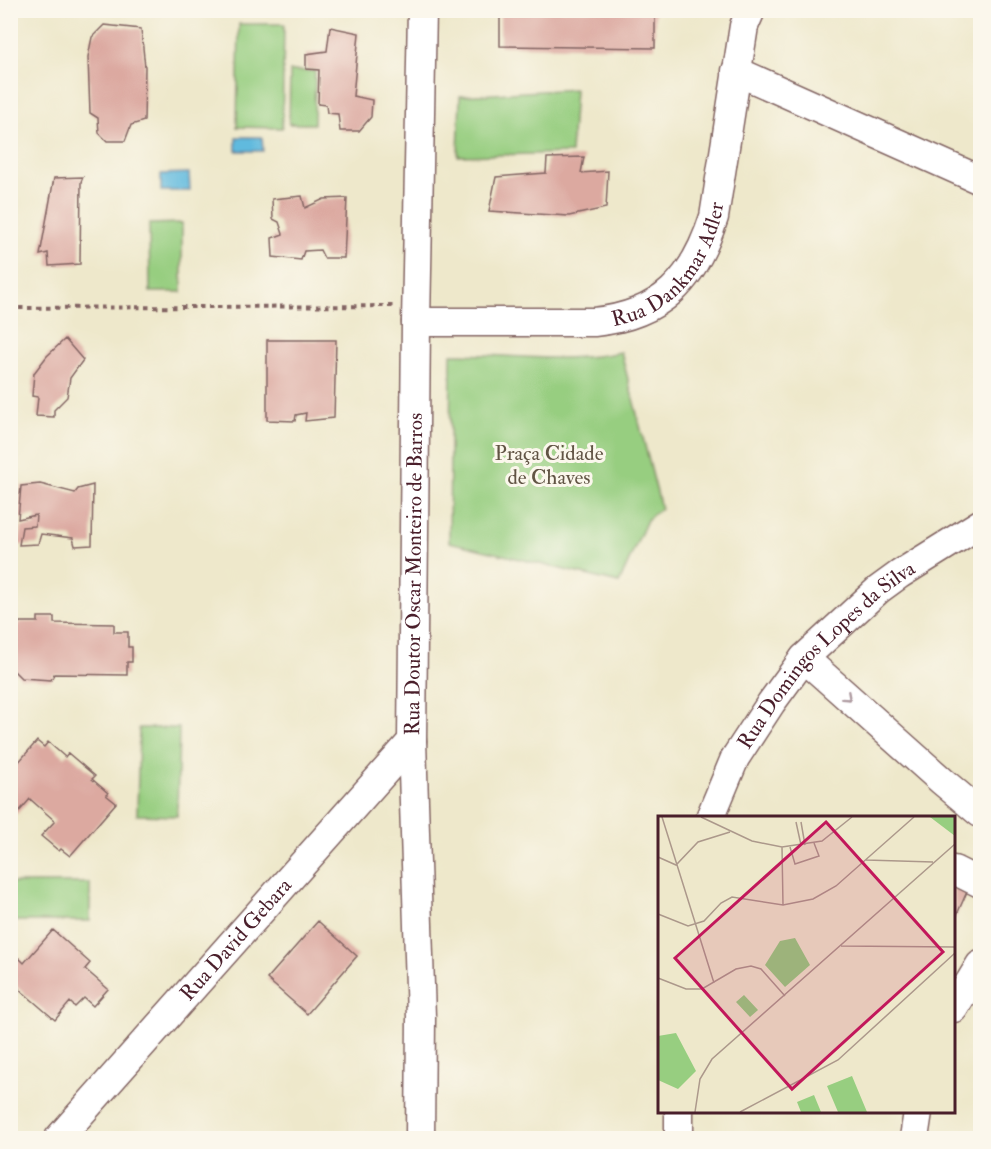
<svg xmlns="http://www.w3.org/2000/svg" width="991" height="1149" viewBox="0 0 991 1149" font-family="'IM FELL Double Pica',serif">
  <style>
    .green { fill: #97ce80; stroke: #707656; stroke-width: 1.5 }
    .water { fill: #61bade; stroke: #566c84; stroke-width: 1.5 }
    .building { fill: #dca9a0 }
    .lines { fill: none; stroke-linecap: round; stroke-linejoin: round }
    .minor-casing { stroke: #836563; stroke-width: 31 }
    .path { stroke: #836563; stroke-width: 4; stroke-dasharray: 4.5 4.5; stroke-linecap: butt }
    .minor { stroke: #fff; stroke-width: 28 }
    .oneway { stroke: #ae9aa0 }
    .labels { text-anchor: middle; stroke-width: 6; stroke-linejoin: round; paint-order: stroke }
    .street-label { font-size: 21px; fill: #4a1f2b; stroke: #fbf7ec }
    .park-label { font-size: 21px; fill: #615444; stroke: #fbf7ec }
    .inset-road { fill: none; stroke: #ac988b; stroke-width: 1.5 }
    .view { fill: #c2185b; fill-opacity: 0.15; stroke: #c2185b; stroke-width: 3 }
    .inset-edge { fill: none; stroke: #4a1f2b; stroke-width: 3 }
  </style>
  <rect width="100%" height="100%" fill="#fbf7ec"/>
  <filter id="ink" filterUnits="userSpaceOnUse"><feTurbulence type="fractalNoise" baseFrequency=".0167" numOctaves="2"/><feDisplacementMap in="SourceGraphic" scale="12" xChannelSelector="R" yChannelSelector="G"/><feConvolveMatrix kernelMatrix="1 2 1 2 8 2 1 2 1" color-interpolation-filters="sRGB"/></filter>
  <filter id="wash" filterUnits="userSpaceOnUse"><feTurbulence type="fractalNoise" baseFrequency=".008" numOctaves="4" result="noise"/><feDisplacementMap in="SourceGraphic" scale="24" xChannelSelector="R" yChannelSelector="G"/><feGaussianBlur stdDeviation="1.35" result="paint"/><feColorMatrix in="noise" values="0 0 0 0 0 0 0 0 0 0 0 0 0 0 0 0 0 1.4 0 .05"/><feComposite in="paint" operator="in"/></filter>
  <g filter="url(#wash)">
    <rect width="100%" height="100%" fill="#eee8cb"/>
    <!-- green -->
    <path class="green" d="M239 24H284L282 128 237 127Z
      M290 71H315L314 124H289Z
      M575 89 571 153 458 156 460 96Z
      M182 223V292H150L149 224Z
      M621 352 661 508 647 520 619 583 449 542 451 354C506 354 567 364 621 352Z
      M139 728H179L177 816 137 815Z
      M10 883H90V921H11Z"/>
    <!-- water -->
    <path class="water" d="M236 137H262L263 151H236Z
      M189 173 190 191H161V174Z"/>
    <g id="blocks">
      <!-- building -->
      <path class="building" d="M500 10H655V48L500 46Z
        M104 25 141 29 145 67 144 121 131 125 125 141H107L99 133 98 118 90 113 88 57 92 37Z
        M330 27 359 33 353 96 372 100 371 117 359 131H340L338 114 327 113 326 105 318 104 319 70 306 69V54L327 51Z
        M584 157 581 173 608 171 606 208 569 216 489 211 496 177 546 173 547 158Z
        M83 177 81 182 80 264 49 266 48 253 40 255 54 178Z
        M302 196 305 208 324 199 347 198 344 258H324L320 250 304 251 301 260 273 257 272 238 283 234 279 222 273 219 272 199Z
        M65 339 83 360 70 378 67 397 54 410V417L36 416 38 397 32 396 34 373 47 356Z
        M267 340H336L334 418 305 421 306 413 296 415 295 421 267 420Z
        M40 484 75 493 78 489 93 485 92 545 75 546 73 538 41 534 38 544 19 545 22 527 35 526 36 515 18 519 21 486Z
        M38 617H54V623L114 624V632H128V647H132V662H127V675L54 674 51 680 21 678 13 670 10 664 12 629 20 622H38Z
        M37 741 44 747 48 742 65 757 68 753 95 776 92 779 108 793 106 795 116 803 70 856 61 849 59 851 41 836 55 821 30 799 17 814 10 809V772Z
        M954 880 969 887 954 921Z
        M318 921 357 956 307 1014 267 979Z
        M53 930 90 963 85 969 108 989 93 1006 84 998 75 1007 70 1002 55 1020 10 981V967L19 958 24 963Z"/>
    </g>
  </g>
  <g filter="url(#ink)">
    <use href="#blocks" fill-opacity="0" stroke="#836563" stroke-width="1.5"/>
    <g class="lines">
      <defs>
        <g id="minor">
          <path d="M736 71 980 180"/>
          <path id="s1" d="M416 322H594C662 315 694 280 714 217L744 26 751 10"/>
          <path d="M804 658 942 781 980 813"/>
          <path id="s2" d="M710 818 735 758 771 703 804 658 878 590 900 574 980 524"/>
          <path d="M954 870 980 883"/>
          <path d="M954 1008 980 965"/>
          <path id="s3" d="M59 1138 412 741"/>
          <path id="s4" d="M420 1138 421 1017 412 741 416 322 422 10"/>
          <path d="M679 1138V1112"/>
          <path d="M914 1138 918 1112"/>
        </g>
      </defs>
      <!-- minor casing -->
      <use href="#minor" class="minor-casing"/>
      <!-- path -->
      <path class="path" d="M10 308 394 306"/>
      <!-- minor -->
      <use href="#minor" class="minor"/>
    </g>
    <!-- one-way arrows -->
    <defs><path id="oneway-chevron" d="M-2-3.5L2.5 0L-2 3.5" fill="none" stroke-width="1.6" stroke-linecap="round" stroke-linejoin="round" transform="scale(1.5)"/></defs>
    <use class="oneway" href="#oneway-chevron" transform="translate(847 697) rotate(42)"/>
  </g>
  <g class="labels">
    <!-- street labels -->
    <g class="street-label">
      <text dy="7" stroke="none"><textPath href="#s1" startOffset="280">Rua Dankmar Adler</textPath></text>
      <text dy="7" stroke="none"><textPath href="#s4" startOffset="564">Rua Doutor Oscar Monteiro de Barros</textPath></text>
      <text dy="7" stroke="none"><textPath href="#s2" startOffset="204">Rua Domingos Lopes da Silva</textPath></text>
      <text dy="7" stroke="none"><textPath href="#s3" startOffset="266">Rua David Gebara</textPath></text>
    </g>
    <!-- park labels -->
    <g class="park-label">
      <text x="549" y="460">Praça Cidade<tspan x="549" dy="24">de Chaves</tspan></text>
    </g>
  </g>
  <!-- overview -->
  <g transform="translate(658 816)">
    <rect width="297" height="297" fill="#eee8cb"/>
    <path d="M272 1H297V20ZM137 122 152 149 127 171 107 149 122 125ZM86 179 100 194 92 201 78 186ZM18 217 38 255 20 273 0 264V220ZM194 260 209 296H180L169 270ZM156 279 163 296H143L139 286Z" fill="#97ce80"/>
    <path class="inset-road" d="M4 1 56 167M43 1 94 25 124 31 164 25 194 1M138 6 143 29M143 6 147 29M124 31 125 89M132 31 137 48 161 40 156 27M0 41 18 49 40 26 72 16M208 44 275 46M0 98 30 110 46 105 63 87 74 81 125 89 155 83 178 70 256 1M183 130 297 131M0 162 28 173H44L78 153 93 150 103 153 127 180M37 296 42 263 54 243 297 28M82 296 180 244 297 137"/>
    <path class="view" d="M168 6 285 136 134 273 17 142Z"/>
    <rect width="297" height="297" class="inset-edge"/>
  </g>
  <!-- margin -->
  <rect width="991" height="1149" fill="none" stroke="#fbf7ec" stroke-width="36"/>
</svg>
